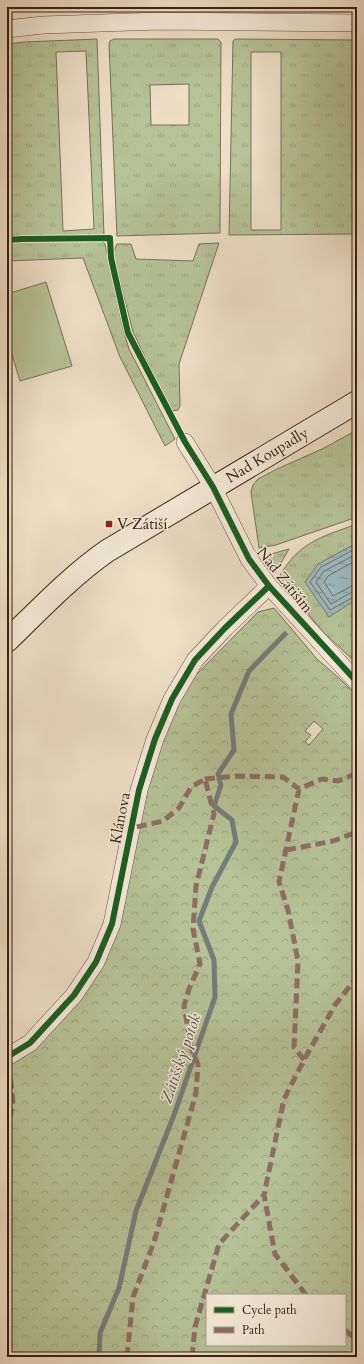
<svg xmlns="http://www.w3.org/2000/svg" width="364" height="1364" viewBox="0 0 364 1364" font-family="Cardo,serif">
  <style>
    .grass { fill: url(#grass-tufts); stroke: #767255; fill-rule: evenodd }
    .forest { fill: url(#forest-crowns); stroke: #767255; fill-rule: evenodd }
    .garden { fill: #b6c297; stroke: #767255 }
    .water { fill: url(#water-ripples); stroke: #747d7a }
    .lines { fill: none; stroke-linecap: round; stroke-linejoin: round }
    .shore { stroke: #6a6e68; stroke-width: 1 }
    .stream { stroke: #747d7a; stroke-width: 5 }
    .street-casing { stroke: #655040; stroke-width: 18 }
    .secondary-casing { stroke: #372113; stroke-width: 24 }
    .street { stroke: #f4eada; stroke-width: 17 }
    .secondary { stroke: #f4eada; stroke-width: 22 }
    .quiet { stroke: #8d6e63; stroke-width: 5; stroke-dasharray: 10 5; stroke-linecap: butt }
    .cycleway-casing { stroke: #f4eada; stroke-width: 8 }
    .cycleway { stroke: #1b5e20; stroke-width: 6 }
    .poi-dot { fill: #8f2418; stroke: #f4eada; stroke-width: 1.5 }
    .labels { text-anchor: middle; stroke-width: 3; stroke-linejoin: round; paint-order: stroke }
    .street-label { font-size: 15px; fill: #372113; stroke: #f4eada }
    .poi-label { font-size: 15px; fill: #372113; stroke: #f4eada; text-anchor: start }
    .water-label { font-size: 16px; font-style: italic; fill: #564f46; stroke: #f4eada }
  </style>
  <defs>
    <pattern id="grass-tufts" width="24" height="20" patternUnits="userSpaceOnUse"><rect width="24" height="20" fill="#b6c297"/><path d="M3 7l-1-3M5 7V3M7 7l1-3M15 17l-1-3M17 17v-4M19 17l1-3" fill="none" stroke="#9da681"/></pattern>
    <pattern id="forest-crowns" width="20" height="18" patternUnits="userSpaceOnUse"><rect width="20" height="18" fill="#b6c297"/><path d="M2 6a3 3 0 1 1 6 0M12 15a3 3 0 1 1 6 0" fill="none" stroke="#9da681"/></pattern>
    <pattern id="water-ripples" width="26" height="14" patternUnits="userSpaceOnUse"><rect width="26" height="14" fill="#9dbabe"/><path d="M2 4q2-2 4 0t4 0M15 11q2-2 4 0t4 0" fill="none" stroke="#819799"/></pattern>
  </defs>
  <rect width="100%" height="100%" fill="#eedfc6"/>
  <filter id="stains"><feTurbulence type="fractalNoise" baseFrequency=".005" numOctaves="4"/><feColorMatrix values="0 0 0 0 .2 0 0 0 0 .09 0 0 0 0 .02 0 0 0 .5 -.17"/></filter>
  <radialGradient id="worn" r=".72"><stop offset=".6" stop-color="#630" stop-opacity="0"/><stop offset="1" stop-color="#630" stop-opacity=".3"/></radialGradient>
  <!-- grass -->
  <path class="grass" d="M97 39 104 235 7 236V44L24 42ZM86 51 94 229 63 231 56 52Z
    M114 39H218L221 42 220 233 117 236 109 44 110 41ZM189 84V125H151L150 85Z
    M235 39 357 40V234L229 235 233 41ZM251 52H281V230H251Z
    M102 241 105 244 123 329 129 349 175 439 165 446 120 357 83 258 7 261V242Z
    M219 243 179 364 180 406 178 410 171 411 133 332 113 254 117 244H131L136 259 193 261 199 244Z
    M357 430V517L276 545 259 548 251 492 253 485 258 479 277 469 322 449Z
    M357 524V543L318 564 329 616 357 599V661H354L322 631 279 577C299 542 321 537 357 524Z
    M289 549 275 573 263 559 264 556Z"/>
  <!-- forest -->
  <path class="forest" d="M274 608 317 659 339 678 357 696V1357H7V1064L101 969 123 912 145 786 185 686 258 612ZM314 721 323 729 309 745 305 742 311 735 305 731ZM207 1295H345V1345H207Z"/>
  <!-- garden -->
  <path class="garden" d="M46 282 72 366 20 381 7 338V294Z"/>
  <!-- water -->
  <path class="water" d="M357 543V599L329 617 305 582 318 564Z"/>
  <g class="lines">
    <!-- shore -->
    <path class="shore" d="M357 548 321 567 310 582 330 610 354 597 357 596
      M357 554 324 571 316 582 331 604 352 592 357 591
      M357 560 328 576 324 582 333 596 350 587 357 585"/>
    <!-- stream -->
    <path class="stream" d="M219 777 218 774 234 750 231 714 249 671 285 634
      M99 1357 100 1333 119 1288 136 1211 174 1115 215 997 214 960 199 921 212 887 236 842 232 820 214 806 221 785 219 779"/>
    <defs>
      <path id="street" d="M7 29 43 25 160 21 357 23
        M185 442 213 487 249 559 269 586 357 682
        M7 1057 30 1043 74 995 96 962 112 924 139 790 155 739 172 699 195 660 225 628 269 586"/>
      <path id="secondary" d="M7 641C39 610 70 577 107 551L357 402"/>
    </defs>
    <!-- street casing -->
    <use href="#street" class="street-casing"/>
    <!-- secondary casing -->
    <use href="#secondary" class="secondary-casing"/>
    <!-- street -->
    <use href="#street" class="street"/>
    <!-- secondary -->
    <use href="#secondary" class="secondary"/>
    <!-- quiet -->
    <path class="quiet" d="M205 779 237 776 283 777 299 789
      M286 850 333 841 357 832
      M304 1060 294 1047 298 961 288 910 279 882 299 789 322 779 338 781 357 773
      M7 1133 13 1101 8 1057
      M306 1295 275 1254 264 1195 284 1099 304 1060 335 1005 357 977
      M345 1330 357 1340
      M127 1357 133 1297 154 1242 196 1093 198 1064 192 1051 184 1006 189 989 200 964 193 929 196 886 214 814 205 779 191 787 179 808 163 821 132 828
      M192 1357 195 1327 219 1244 264 1195"/>
    <defs>
      <path id="cycleway" d="M7 240 22 239 110 238 111 258 128 333 185 442 213 487 249 559 269 586 357 682
        M7 1057 30 1043 74 995 96 962 112 924 139 790 155 739 172 699 195 660 225 628 269 586"/>
    </defs>
    <!-- cycleway casing -->
    <use href="#cycleway" class="cycleway-casing"/>
    <!-- cycleway -->
    <use href="#cycleway" class="cycleway"/>
  </g>
  <!-- markers -->
  <rect class="poi-dot" x="105" y="520" width="8" height="8" rx="2"/>
  <g class="labels">
    <!-- street labels -->
    <g class="street-label">
      <text transform="translate(267 455) rotate(-31)" y="5">Nad Koupadly</text>
      <text transform="translate(285 580) rotate(51)" y="5">Nad Zátiším</text>
      <text transform="translate(120 818) rotate(-79)" y="5">Klánova</text>
    </g>
    <!-- poi labels -->
    <g class="poi-label">
      <text x="117" y="529">V Zátiší</text>
    </g>
    <!-- water labels -->
    <g class="water-label">
      <text transform="translate(180 1058) rotate(-71)" y="6">Zátišský potok</text>
    </g>
  </g>
  <!-- margin -->
  <rect width="364" height="1364" fill="none" stroke="#eedfc6" stroke-width="24"/>
  <rect x="8" y="8" width="348" height="1348" fill="none" stroke="#372113" stroke-width="2"/>
  <rect x="12" y="12" width="340" height="1340" fill="none" stroke="#372113"/>
  <!-- legend -->
  <rect x="206" y="1294" width="140" height="52" fill="#f4eada" stroke="#a89a8a"/>
  <rect x="214" y="1307" width="20" height="6" fill="#1b5e20" stroke="#a89a8a"/>
  <text x="242" y="1314" font-size="12" fill="#372113">Cycle path</text>
  <rect x="214" y="1327" width="20" height="6" fill="#8d6e63" stroke="#a89a8a"/>
  <text x="242" y="1334" font-size="12" fill="#372113">Path</text>
  <rect width="100%" height="100%" filter="url(#stains)"/>
  <rect width="100%" height="100%" fill="url(#worn)"/>
</svg>
